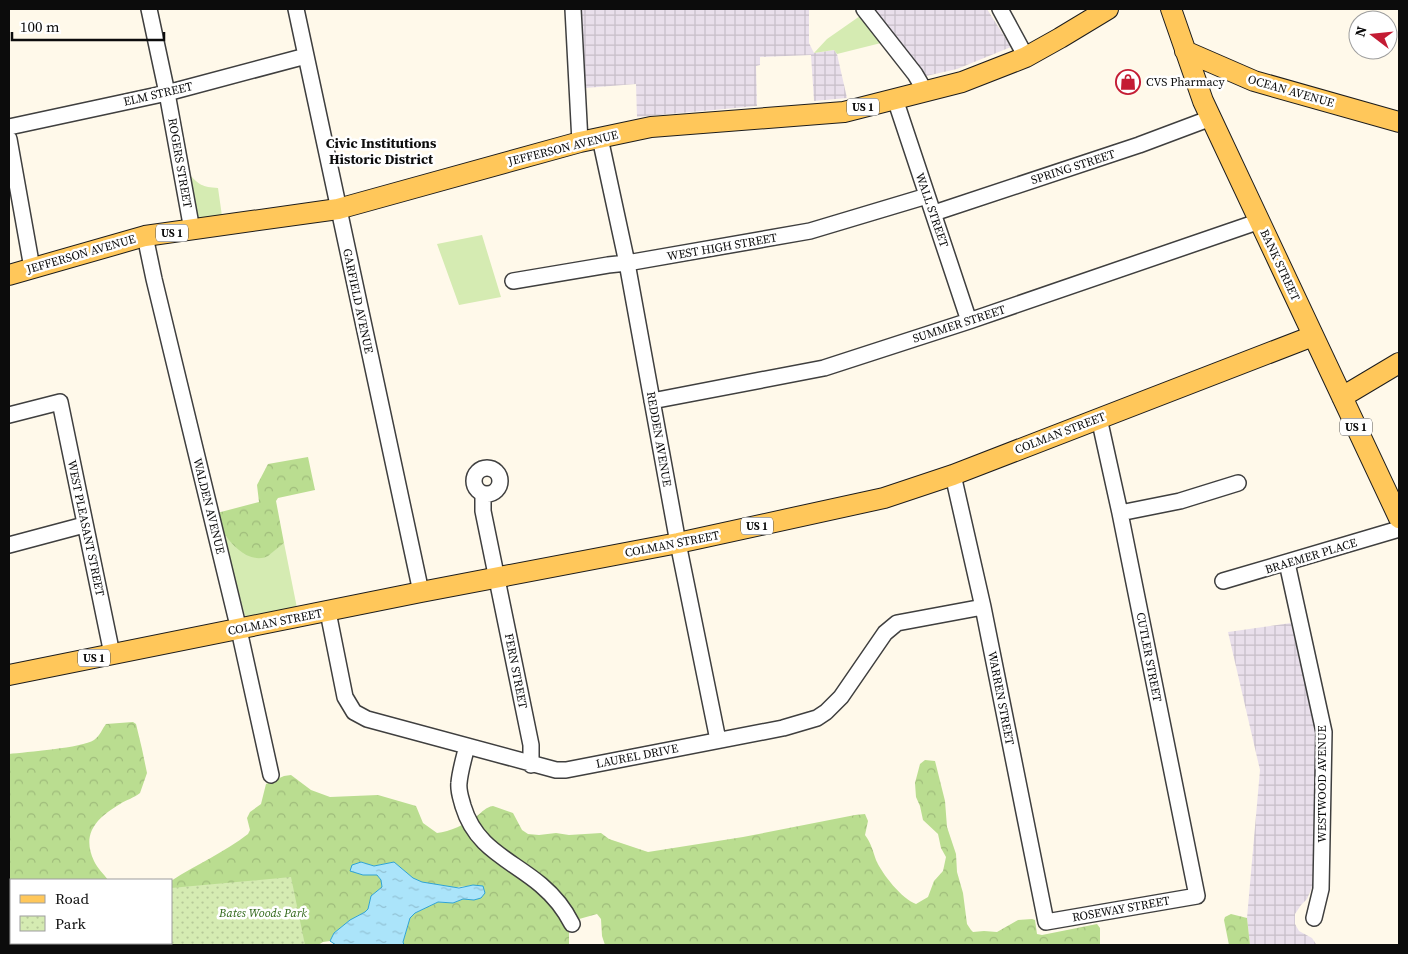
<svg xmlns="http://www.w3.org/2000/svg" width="1408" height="954" viewBox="0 0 1408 954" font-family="'Source Serif 4',serif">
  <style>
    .industrial { fill: url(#industrial-grid) }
    .grass { fill: #d5ebb2 }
    .forest { fill: url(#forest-crowns) }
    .park { fill: url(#park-dots) }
    .water { fill: url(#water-ripples); stroke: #2ea3d5 }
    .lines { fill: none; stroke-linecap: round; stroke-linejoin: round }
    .minor-casing { stroke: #3f3f3f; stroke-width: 18 }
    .major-casing { stroke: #1d1d1d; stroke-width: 22 }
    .minor { stroke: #fff; stroke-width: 15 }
    .major { stroke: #ffc75a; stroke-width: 20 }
    .labels { text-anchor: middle; stroke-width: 5; stroke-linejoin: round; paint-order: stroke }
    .shield { fill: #fff; stroke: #555; stroke-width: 1 }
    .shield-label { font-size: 11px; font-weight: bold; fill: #0c0c0c }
    .poi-label { font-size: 12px; fill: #0c0c0c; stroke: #fff; text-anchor: start }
    .street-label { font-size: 12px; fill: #0c0c0c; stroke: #fff }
    .park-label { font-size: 12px; font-style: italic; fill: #306719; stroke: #fff }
    .neighbourhood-label { font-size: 14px; font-weight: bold; fill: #0c0c0c; stroke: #fff }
  </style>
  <defs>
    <pattern id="industrial-grid" width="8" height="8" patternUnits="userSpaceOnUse" patternTransform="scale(1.25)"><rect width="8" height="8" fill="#e9dfeb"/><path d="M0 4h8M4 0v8" fill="none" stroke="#c7bec8"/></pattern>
    <pattern id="forest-crowns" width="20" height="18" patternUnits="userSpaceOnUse" patternTransform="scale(1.25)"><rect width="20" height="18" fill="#badd90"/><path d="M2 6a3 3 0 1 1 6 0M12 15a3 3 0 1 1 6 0" fill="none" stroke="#9fbc7b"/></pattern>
    <pattern id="park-dots" width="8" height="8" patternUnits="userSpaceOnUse" patternTransform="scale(1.25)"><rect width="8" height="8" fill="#d5ebb2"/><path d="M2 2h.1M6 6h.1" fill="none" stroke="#b6c898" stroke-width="1.8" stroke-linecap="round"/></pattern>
    <pattern id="water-ripples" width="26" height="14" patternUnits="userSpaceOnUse" patternTransform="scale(1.25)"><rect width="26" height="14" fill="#abe4fa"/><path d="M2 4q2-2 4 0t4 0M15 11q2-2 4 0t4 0" fill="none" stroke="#92c2d5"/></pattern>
  </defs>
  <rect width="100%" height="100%" fill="#fff9ea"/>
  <!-- industrial -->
  <path class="industrial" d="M581 9H809V43L814 53 834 50 837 54 847 98 814 101 811 55 760 57V65L756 66 757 106 637 117 636 84 585 88Z
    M874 9H987L1011 47 957 69 926 76Z
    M1291 623 1316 728 1313 885 1307 899 1301 905 1295 914V924L1299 931 1312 938 1316 944V945H1250L1247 918 1260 770 1228 632Z"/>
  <!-- grass -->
  <path class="grass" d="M860 16 881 43 837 54 834 50 814 53 827 39Z
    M188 173C199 185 202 187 218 188L222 216 198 220Z
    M482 235 501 297 459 305 437 244Z
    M225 536 267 556 284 543 297 608 247 618 245 616 223 537Z"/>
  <!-- forest -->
  <path class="forest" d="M308 457 315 490 278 498 276 501 284 543C279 547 273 552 268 556 252 564 234 548 226 536L223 537 217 513 259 502 257 485 268 464Z
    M133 722 136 724 142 749 147 773 140 793C134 798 126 800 120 804 97 818 81 833 94 861 97 868 104 874 108 880H11V911H9V754C26 752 82 748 94 740 100 736 102 729 106 724Z
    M925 760 935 761 945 801 947 827 956 854 957 872 963 893 967 924 971 930 973 932 984 931 997 932 1018 920 1032 919 1035 920 1037 934 1042 935 1097 924 1100 928V945H605L602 936 601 919 597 914 572 921 569 927V945H404L403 942 410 918 415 913 438 902 453 903 463 899 474 900 473 885C454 889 430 888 413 878 406 874 400 867 394 862L374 866 361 862 357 872 363 875H377L381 880 382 887 371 896 368 910 365 912 350 920 334 933 330 941 323 942 318 945H79V943H171V881C197 864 225 852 248 834L250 830 247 818 250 812 261 804 266 784 284 776 291 775 311 790 330 797 378 795 416 806 423 823 437 833C450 832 465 824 477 816 482 812 486 807 493 806L513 813 522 830 528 834 539 835 556 833 569 835 601 833 609 839 648 852 743 837 855 815 865 814 868 821 865 835C871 843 873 851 876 860 882 874 902 899 916 904L928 897 934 881 943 871 946 857 941 848 938 834 923 820 920 806 916 797 915 783 920 764Z
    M1231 914 1247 918 1250 945H1229L1224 920 1225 917Z"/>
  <!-- park -->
  <path class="park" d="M291 877 305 945H71V943H171V888Z"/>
  <!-- water -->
  <path class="water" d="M361 862 374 866 394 862 413 878 422 882 459 888 473 885 483 886 485 893 481 898 474 900 463 899 453 903 438 902 415 913 410 918 403 942 404 945H336L330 941 334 933 350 920 365 912 368 909 371 896 382 887 381 880 377 875H363L350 871 352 865Z"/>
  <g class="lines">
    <defs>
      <path id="minor" d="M149 9 167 93 192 230
        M296 9 421 592
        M573 9 580 142
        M864 9 915 74 925 91
        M1000 9 1026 57
        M895 99 969 321
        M9 127 167 93 306 56
        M600 138 627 263 678 543 718 740
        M9 139 32 268
        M934 213 1139 145 1211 118
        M145 236 154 279 239 630 271 775
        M513 281 608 265 627 263 810 231 927 196
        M652 401 824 368 969 321 1260 221
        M9 415 60 402 112 654
        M474 481a13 13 0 1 1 26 0a13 13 0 1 1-26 0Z
        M953 475 983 607 1046 922 1197 896 1120 513 1099 418
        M483 494V511L531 745V765
        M1120 513 1180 501 1238 483
        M9 545 84 525
        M1287 563 1324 732 1321 889 1314 918
        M1223 581 1399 529
        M328 612 345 697 354 712 367 719 556 770H566L783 728 817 718 826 712 841 697 885 633 897 623 983 607
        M467 746C464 758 460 771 459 783 458 791 461 798 463 806 476 849 510 859 541 885 554 896 565 910 572 924"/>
      <path id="major" d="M1171 9 1203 101 1399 518
        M1185 51 1254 81 1399 122
        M9 275 145 236 338 209 580 142 651 127 844 112 962 82 1026 57 1060 38 1108 9
        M1342 397 1399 363
        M9 675 421 592 678 543 884 498 953 475 1313 336"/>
    </defs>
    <!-- minor casing -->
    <use href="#minor" class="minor-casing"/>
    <!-- major casing -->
    <use href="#major" class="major-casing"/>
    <!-- minor -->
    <use href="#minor" class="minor"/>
    <!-- major -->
    <use href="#major" class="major"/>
  </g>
  <!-- icons -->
  <defs>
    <symbol id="shop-ring" viewBox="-11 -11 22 22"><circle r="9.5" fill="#fff" stroke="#c41c34" stroke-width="1.5"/><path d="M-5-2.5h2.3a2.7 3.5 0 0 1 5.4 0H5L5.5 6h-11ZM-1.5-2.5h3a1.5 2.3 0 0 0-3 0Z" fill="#c41c34"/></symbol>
  </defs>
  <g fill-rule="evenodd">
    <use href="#shop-ring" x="1114" y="68" width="28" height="28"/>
  </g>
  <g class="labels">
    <!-- shield labels -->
    <g class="shield">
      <rect x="847" y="98.5" width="32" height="17" rx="4"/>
      <rect x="156" y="224.5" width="32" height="17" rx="4"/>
      <rect x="1340" y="418.5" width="32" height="17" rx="4"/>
      <rect x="741" y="517.5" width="32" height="17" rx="4"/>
      <rect x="78" y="649.5" width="32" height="17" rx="4"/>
    </g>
    <g class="shield-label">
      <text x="863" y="111">US 1</text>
      <text x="172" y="237">US 1</text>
      <text x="1356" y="431">US 1</text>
      <text x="757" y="530">US 1</text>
      <text x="94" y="662">US 1</text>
    </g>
    <!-- poi labels -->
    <g class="poi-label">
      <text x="1146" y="86">CVS Pharmacy</text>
    </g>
    <!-- street labels -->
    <g class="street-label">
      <text transform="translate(1291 91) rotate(16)" y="4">OCEAN AVENUE</text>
      <text transform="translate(158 94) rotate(-13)" y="4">ELM STREET</text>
      <text transform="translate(563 148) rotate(-14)" y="4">JEFFERSON AVENUE</text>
      <text transform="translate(180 163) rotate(80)" y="4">ROGERS STREET</text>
      <text transform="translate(1073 167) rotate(-18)" y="4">SPRING STREET</text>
      <text transform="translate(932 210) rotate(71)" y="4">WALL STREET</text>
      <text transform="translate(722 247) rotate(-10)" y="4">WEST HIGH STREET</text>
      <text transform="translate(81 254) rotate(-16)" y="4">JEFFERSON AVENUE</text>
      <text transform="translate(1280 265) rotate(65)" y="4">BANK STREET</text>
      <text transform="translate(358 301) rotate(78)" y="4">GARFIELD AVENUE</text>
      <text transform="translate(959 324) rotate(-18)" y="4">SUMMER STREET</text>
      <text transform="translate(1060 433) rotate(-21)" y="4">COLMAN STREET</text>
      <text transform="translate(659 439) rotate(80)" y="4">REDDEN AVENUE</text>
      <text transform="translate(209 506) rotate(76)" y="4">WALDEN AVENUE</text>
      <text transform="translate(86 528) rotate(78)" y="4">WEST PLEASANT STREET</text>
      <text transform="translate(672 544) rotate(-11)" y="4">COLMAN STREET</text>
      <text transform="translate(1311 556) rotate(-17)" y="4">BRAEMER PLACE</text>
      <text transform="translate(275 622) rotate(-11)" y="4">COLMAN STREET</text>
      <text transform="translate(1149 657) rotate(79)" y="4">CUTLER STREET</text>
      <text transform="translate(516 671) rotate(79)" y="4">FERN STREET</text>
      <text transform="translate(1001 698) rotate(79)" y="4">WARREN STREET</text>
      <text transform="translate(637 756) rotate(-11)" y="4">LAUREL DRIVE</text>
      <text transform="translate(1322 784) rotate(-90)" y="4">WESTWOOD AVENUE</text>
      <text transform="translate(1121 909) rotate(-10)" y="4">ROSEWAY STREET</text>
    </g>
    <!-- park labels -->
    <g class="park-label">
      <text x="263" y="917">Bates Woods Park</text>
    </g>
    <!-- neighbourhood labels -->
    <g class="neighbourhood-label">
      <text x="381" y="148">Civic Institutions<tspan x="381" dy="16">Historic District</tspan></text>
    </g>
  </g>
  <!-- border -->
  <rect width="1408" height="954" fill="none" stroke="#0c0c0c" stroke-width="20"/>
  <!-- legend -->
  <rect x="10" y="879" width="162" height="65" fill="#ffffff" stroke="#9e9e9e"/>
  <rect x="20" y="895" width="25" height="8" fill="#ffc75a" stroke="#9e9e9e"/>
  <text x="55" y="904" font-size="15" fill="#0c0c0c">Road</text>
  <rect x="20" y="916" width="25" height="15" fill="url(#park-dots)" stroke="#9e9e9e"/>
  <text x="55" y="929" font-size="15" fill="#0c0c0c">Park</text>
  <!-- north arrow -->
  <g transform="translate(1373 35) rotate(286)"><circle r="24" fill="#ffffff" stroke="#9e9e9e"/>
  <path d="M0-4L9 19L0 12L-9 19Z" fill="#c41c34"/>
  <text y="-8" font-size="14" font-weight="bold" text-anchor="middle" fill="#0c0c0c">N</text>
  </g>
  <!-- scale -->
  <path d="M12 32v8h152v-8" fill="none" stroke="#0c0c0c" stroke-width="2.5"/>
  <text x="20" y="32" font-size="15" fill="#0c0c0c" stroke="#ffffff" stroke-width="4" paint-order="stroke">100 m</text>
</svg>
